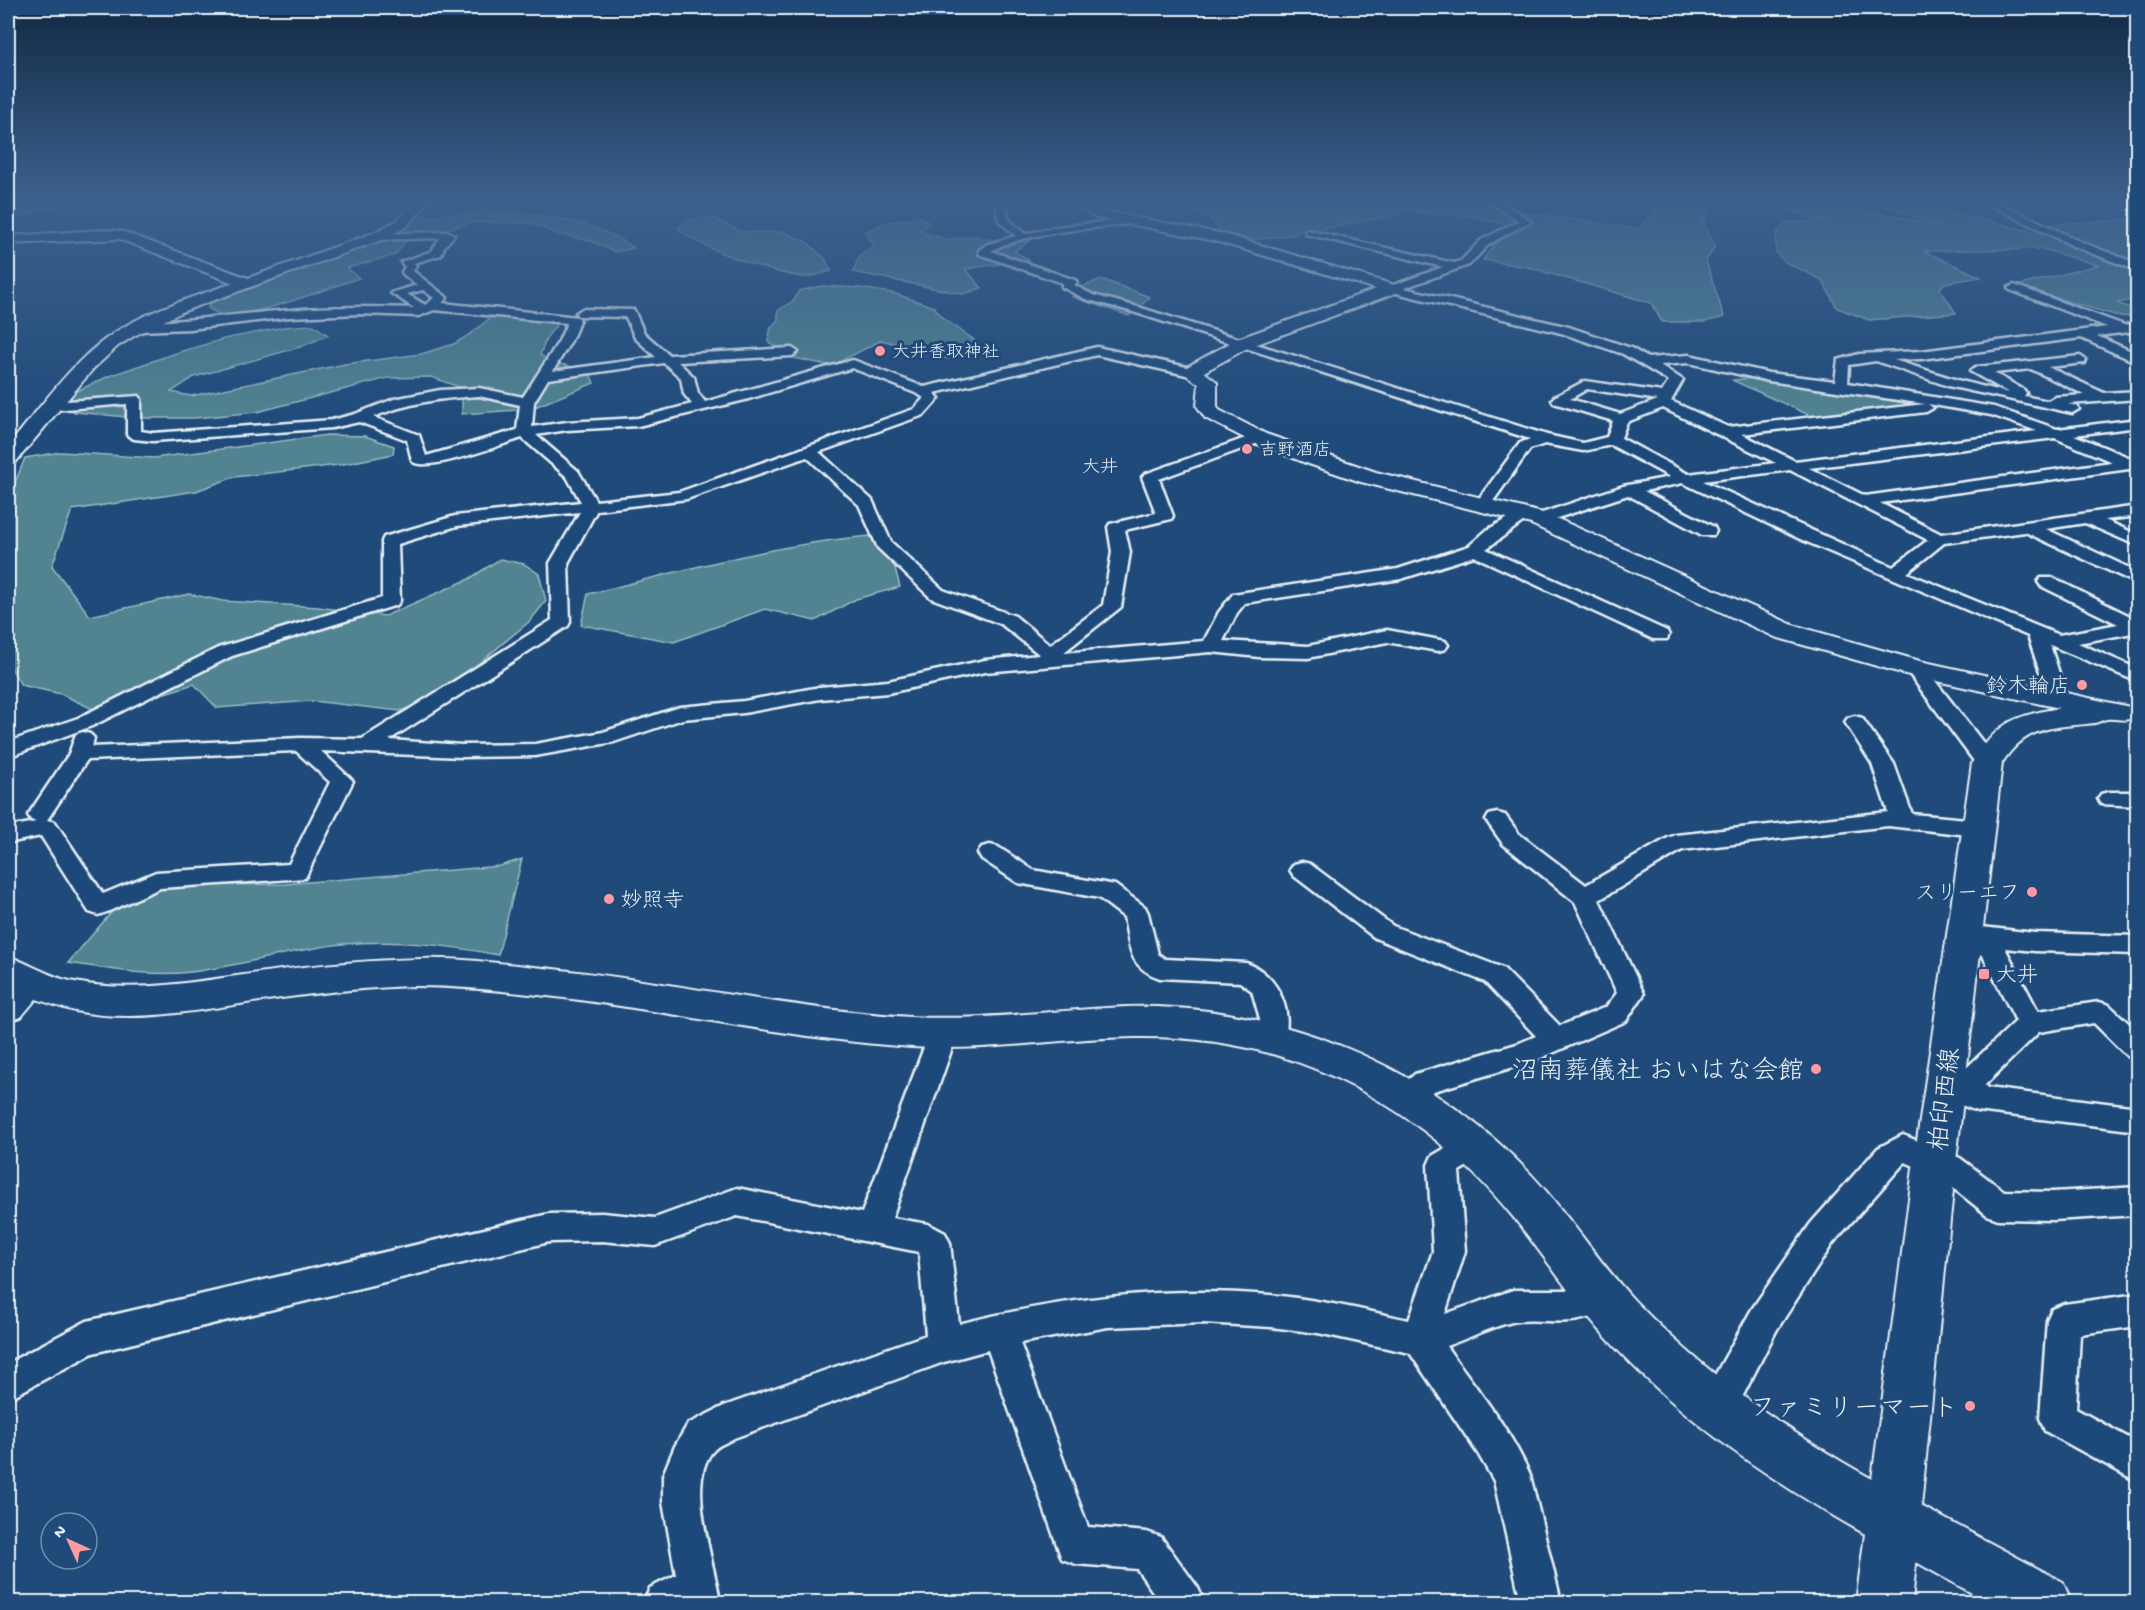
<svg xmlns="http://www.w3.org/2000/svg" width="2145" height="1610" viewBox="0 0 2145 1610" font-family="'Gochi Hand','Klee One',sans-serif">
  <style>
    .green { fill: #518490; stroke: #9cbac4; stroke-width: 1.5 }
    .water { fill: #41789e; stroke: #84a8c2; stroke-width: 1.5 }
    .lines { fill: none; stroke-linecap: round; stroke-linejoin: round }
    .street-casing { stroke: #e8f1f8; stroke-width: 5 }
    .secondary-casing { stroke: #e8f1f8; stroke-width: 4 }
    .street { fill: #1f4a7a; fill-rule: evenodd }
    .secondary { fill: #1f4a7a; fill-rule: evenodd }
    .poi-dot { fill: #ff9aa2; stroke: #1f4a7a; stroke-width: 2 }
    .labels { text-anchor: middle; stroke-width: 6; stroke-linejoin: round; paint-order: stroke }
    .far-poi-label { font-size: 18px; fill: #e8f1f8; stroke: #1f4a7a; text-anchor: start }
    .far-neighbourhood-label { font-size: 18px; fill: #e8f1f8; stroke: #1f4a7a }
    .poi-label { font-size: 21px; fill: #e8f1f8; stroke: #1f4a7a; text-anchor: end }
    .near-poi-label { font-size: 26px; fill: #e8f1f8; stroke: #1f4a7a; text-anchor: end }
    .near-street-label { font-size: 26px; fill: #e8f1f8; stroke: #1f4a7a }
  </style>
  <rect width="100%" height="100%" fill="#1f4a7a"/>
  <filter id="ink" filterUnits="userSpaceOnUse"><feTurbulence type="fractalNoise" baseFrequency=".0167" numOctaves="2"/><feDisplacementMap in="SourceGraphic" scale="12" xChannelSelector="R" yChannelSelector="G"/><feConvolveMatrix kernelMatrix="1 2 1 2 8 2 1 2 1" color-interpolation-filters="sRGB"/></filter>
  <g filter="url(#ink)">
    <!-- green -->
    <path class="green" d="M1173 201H1447L1638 229 1648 218 1660 212 1642 207 1583 201H1714L1703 223 1715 246 1706 261 1724 317 1705 322H1662L1651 303 1528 267 1483 260 1508 225 1465 215 1400 211 1393 215 1319 230 1299 231 1296 234 1254 240 1222 233 1210 218Z
      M1772 201H1803L1897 216 1940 227 1896 209 1861 201H1901L2061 238 2137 266V299L2117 303 2137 311V317L2118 316 2016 286 2098 265 2042 249 1923 251 1981 277 1944 283 1940 289 1956 313 1869 320 1837 308 1822 280 1785 262 1776 253V234L1788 222 1826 221 1767 204Z
      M489 211C537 214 594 219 634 248L615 252 591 241 558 234 530 223 473 222 435 232H398L417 217Z
      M919 217 930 223 919 231 949 240 975 236 990 240 1013 237 1031 240 1014 251 1029 260 965 269 982 288 963 294 853 272 860 255 874 246 865 232 884 223Z
      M712 218 742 232H783L807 242 825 259 831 271C823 273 812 277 804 277 775 274 697 248 678 228L687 220Z
      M2137 219V264L2039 225Z
      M382 237 405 242 395 255 347 268 359 278C332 287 245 321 220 314 216 313 211 310 208 308L209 301Z
      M1101 279 1150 297 1129 316 1072 297 1080 288Z
      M821 286 861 288 896 294 934 307 943 318 974 340 948 359 882 340 831 366 790 357 768 342 771 327 778 320V311L794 300 799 291Z
      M530 311 549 312 558 323 547 337 540 355 552 362 589 371 594 383 530 409 462 414V388L431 377 388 378 257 412 195 418H137L75 412 63 406 62 398 109 376 179 352 224 339 284 327 313 325 328 335 300 347 194 377 171 392 191 396 345 364 421 354 454 344 472 333 490 318 512 313Z
      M1758 378 1927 404 1811 416 1732 380Z
      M327 435 365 436 394 446 393 454 339 465 234 477 196 491 72 510 52 566 90 616 189 594 223 601 318 607 385 616 469 579 500 559 524 564 539 574 546 601 530 621 437 698 400 711 312 701 217 708 194 684 101 713 61 694 21 685 8 662V500L25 458 61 452 154 458Z
      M870 536 894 564 900 587 856 599 815 621 765 609 674 642 581 625 588 594C681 571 774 544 870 536Z
      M522 859 498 955C446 945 396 939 343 944 292 949 242 966 191 972 149 977 109 969 68 963L116 907 151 890 195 885 285 884 500 866Z"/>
    <!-- water -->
    <path class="water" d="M38 201H72L25 215 8 223V210Z"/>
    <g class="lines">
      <defs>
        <path id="street" d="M995 201H1005L1009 220 1025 234 1057 227 1132 219V223L1129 224C1090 229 1024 232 991 251L1075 280 1077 282 1074 285 1093 295 1138 307 1547 435 1583 443 1607 437 1613 421 1554 403 1552 400 1554 397 1585 381 1662 392 1669 381 1623 354 1561 333 1388 291V287L1443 267 1306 234V230L1454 263 1461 261 1481 240 1519 221 1488 201H1500L1531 221 1489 244 1469 265 1404 288 1569 327 1631 348 1648 358 1689 355 1769 373 1835 381 1838 360 1859 354 1921 351 2107 327 2010 290 2008 288 2014 285 2124 325 2138 323V331L2097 336 2138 354V363L2081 338 1921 359 1894 360 1957 380 2009 393 1970 371 1977 367 2080 356 2086 360 2085 363 2048 367 2104 393 2138 391V399L2068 404 2077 406 2079 409 2072 413 1948 386 1876 361 1849 365 1848 383 1994 407 2057 429 2138 419V427L2074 435 2138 461V471L2129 469 1880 503 1941 534 2138 506V516L2105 520 2138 535V546L2085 523 2046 529 2138 572V584L2025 532 1944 543 1907 573 2059 635 2118 624 2041 586 2038 582 2041 578H2053L2138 620V632L2078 643 2138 669V682L2050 645 2067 698 2064 702H2050L2028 636 1800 539 1683 483 1644 491 1714 527 1716 531 1714 535H1702L1628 495 1545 522H1533L1531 519 1533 516 1623 486 1670 477 1611 445 1583 451 1545 444 1530 449 1489 507H1477L1475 504 1520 443 1530 439 1130 311 1085 299 1062 287V283L979 254V250L986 245 1016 236 999 221ZM1689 363 1769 381 1925 404 1728 427 1671 401 1683 380 1660 365ZM2031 369 2085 395 2055 397 2048 401 2024 396 2026 393 2024 390 1994 373ZM1587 389 1658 400 1620 414 1570 399ZM1928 404 1991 415 2037 431 1795 461 1742 434 1926 412 1933 408ZM1663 408 1776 463 1688 474 1621 438 1627 422ZM2055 438 2112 462 1865 496 1809 468ZM1790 470 1928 540 1893 567 1703 481Z
          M1983 201H1996L2081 242 2138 264V271L2073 246Z
          M449 232 454 235 444 247 441 255 414 263 416 266 413 271 445 296 447 298 442 303 578 317 580 320 571 341 553 371 656 357 635 338 626 317 578 316 576 313 582 309 634 310 644 333 669 355 792 348 798 352 792 356 678 362 694 377 698 393 705 402 853 360 924 387 1097 347 1196 369 1198 372 1196 375 1191 376 1097 355 934 393 939 398 924 415 819 452 872 500 891 542 943 590 1015 616 1050 645 1103 605 1112 552 1108 527 1110 524 1156 513 1142 477 1145 474 1254 435H1264L1266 438 1264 441 1159 479 1173 516 1171 519 1125 530 1130 552 1121 607 1063 653 1204 641 1219 612 1233 594 1398 569 1469 546 1487 530 1522 510 1528 512 1530 515 1528 518 1486 549 1667 631 1669 635 1667 639H1653L1474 556 1401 579 1245 603 1237 613 1223 641 1308 646 1387 630 1445 641 1448 645 1445 649 1438 651 1387 642 1308 658 1259 657 1211 652 985 672 888 693 820 699 744 713 683 719 614 742 535 756 462 757 321 751 353 781 305 878 160 888 107 912 98 915 89 912 41 836 8 843V827L36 822 31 820 28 815 69 754 76 734 83 732 90 734 94 738 92 747 301 738 362 739 552 620 550 563 580 512 457 526 398 544 400 601 397 605 232 656 92 726 16 754 8 755V742L78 718 218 648 382 598V541L384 537 455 516 581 502 567 477 522 438C503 444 424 474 412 461L407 440 359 422 332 428 153 441 134 439 127 435V404L53 410 46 406 53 402 139 396 141 399V431L153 433 332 420 355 414 394 399 440 390 479 388 523 397 559 341 567 323 434 310 419 316 359 314 290 317 190 329 138 331 132 327 138 323C189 321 239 314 290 310 331 306 372 307 414 308L391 293 417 285 403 274 402 272 405 267 401 262 432 251 440 238 376 240 371 237 376 234ZM423 290 434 298 425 305 407 294ZM664 363 681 378 684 394 692 404 638 418 567 422 532 427 534 402 548 379ZM852 368 918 394 924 398 914 409 679 492 596 501 578 471 536 435 567 430 638 426 745 400ZM479 396 520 405 517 430 426 456 419 435 373 417C408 403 441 398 479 396ZM807 457 859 505 878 548 931 598 1001 624 1040 655 985 660 888 681 820 687 744 701 680 707 603 732 535 744 462 745 389 740 568 626 570 622 568 563 597 510 687 499ZM296 751 330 782 289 864 156 872 103 894 55 822 47 820 87 760Z
          M1915 662 1922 664 1995 758 1998 763 1995 768 1987 770 1979 768 1905 668 1908 664Z
          M1855 716 1862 718 1894 764 1912 814 1978 820 1986 823 1989 828 1986 833 1978 836 1888 826 1682 850 1599 900 1644 994 1626 1021 1534 1061 1434 1091 1418 1105 1408 1109 1398 1105 1394 1097 1398 1089 1415 1074 1517 1044 1536 1036 1485 982 1375 938 1294 876 1290 870 1294 864 1302 862 1310 864 1393 926 1503 968 1560 1026 1606 1007 1617 993 1575 902 1503 844 1486 820 1489 815 1497 813 1505 815 1519 834 1586 885 1668 838 1676 835 1888 812 1872 764 1845 722 1848 718Z
          M2109 792H2138V806L2101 804 2098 799 2101 794Z
          M990 845 998 847 1033 870 1115 885 1145 907 1148 913 1158 954 1165 959 1246 963C1278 973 1297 1016 1281 1046L1271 1049 1261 1046 1257 1038 1260 1019 1252 991 1240 982 1160 978C1128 968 1130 946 1124 917L1099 898 1018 883 982 859 978 853 982 847Z
          M1964 925 2035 933 2138 936 2136 954 2035 951 2005 948 2038 1011 2099 1002 2109 1005 2138 1032V1060L2128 1057 2094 1023 2039 1032 1985 1085 1987 1088 2138 1107V1131L1977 1111 1935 1095 1931 1087 1935 1079 1945 1075 1957 1079 1960 1074 2016 1021 1983 956 1955 940 1951 934 1955 928Z
          M943 1023 953 1026 957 1034 892 1218 928 1224 945 1233 950 1243 959 1324C1063 1298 1163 1286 1270 1295 1317 1299 1363 1310 1409 1320L1433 1251 1428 1165 1432 1156 1463 1138 1474 1134 1485 1138 1489 1147 1485 1156 1459 1171 1465 1251 1445 1314 1513 1290H1570L1596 1276 1608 1281 1613 1292C1593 1337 1548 1315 1512 1322 1490 1327 1467 1339 1446 1346 1475 1387 1510 1428 1530 1475L1559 1593V1602H1519V1593L1494 1481 1477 1452 1410 1353 1318 1333 1271 1327 1203 1323 1108 1327 1020 1343 1088 1527 1147 1532 1161 1537 1198 1588 1204 1602H1160L1137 1569 1076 1564 1062 1559 988 1350 944 1362 734 1438C728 1442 718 1445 714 1450 684 1480 715 1564 720 1602H644L650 1588 676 1575 663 1502V1475L675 1446 688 1424 724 1406 926 1335 919 1252 737 1216 655 1246 602 1241 549 1242 93 1353 8 1399V1363L87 1321 549 1214 602 1213 655 1218 737 1188 862 1213 929 1034 933 1026Z
          M1903 1135 1960 1158 2004 1191 2053 1192 2138 1187V1215L2053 1220 1998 1219 1987 1215 1938 1176 1905 1162 1833 1243 1776 1331 1730 1421 1717 1426 1704 1421 1699 1408 1704 1395 1752 1309 1811 1223 1878 1148Z
          M2138 1294V1326L2080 1334 2076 1409 2138 1443V1482L2045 1431 2040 1418 2047 1320 2052 1309 2064 1304Z"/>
        <path id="secondary" d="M415 201H429L406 227 381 240 184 311 134 336 118 346 93 369 15 463 8 465V446C38 411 69 365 107 338 143 311 191 298 233 283L119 239 8 244V236L101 230 121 231 248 278 371 234 396 221Z
          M1074 201H1089L1103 211 1223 234 1398 286 1400 289 1398 292 1249 347 1204 372 1217 382V406L1219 410 1266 434 1376 472 1547 514 1793 625 1920 661 2130 707 2134 713 2130 719C2121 721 2116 718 2107 719 2104 719 2099 722 2095 723 2054 728 2027 724 2002 763L1956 1161 1921 1506 2063 1582 2071 1602H1988L1916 1562 1912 1602H1856L1865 1534C1773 1482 1687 1424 1614 1346 1577 1307 1548 1260 1514 1218 1462 1153 1391 1099 1313 1068 1256 1045 1196 1036 1134 1037 1060 1038 986 1052 912 1047 783 1039 657 1007 530 994 492 990 456 986 418 986 368 987 317 993 267 1000 204 1009 138 1024 75 1011 62 1008 49 1003 36 999L21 1017 8 1021V956C31 964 51 978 75 982 135 994 198 981 258 973 312 965 367 960 422 959 460 958 497 963 534 967 660 979 784 1009 911 1017 983 1021 1054 1010 1126 1007 1201 1005 1276 1019 1346 1048 1422 1079 1491 1128 1545 1190 1576 1226 1602 1266 1635 1301 1704 1373 1786 1431 1872 1479L1914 1161 1972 763C1999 722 2011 717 2059 708L1905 674 1775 637 1531 524 1361 482 1303 462 1252 442 1205 418 1197 406 1199 384 1182 372 1185 368 1237 339 1376 289 1215 241 1094 217Z"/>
      </defs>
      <!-- street casing -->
      <use href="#street" class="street-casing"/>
      <!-- secondary casing -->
      <use href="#secondary" class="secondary-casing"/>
      <!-- street -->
      <use href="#street" class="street"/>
      <!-- secondary -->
      <use href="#secondary" class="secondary"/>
    </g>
  </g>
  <!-- sky -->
  <linearGradient id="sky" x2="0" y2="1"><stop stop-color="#112943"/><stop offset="0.47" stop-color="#3c608d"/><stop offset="1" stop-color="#3c608d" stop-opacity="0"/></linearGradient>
  <rect width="2145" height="427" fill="url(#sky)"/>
  <!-- markers -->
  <g class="poi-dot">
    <circle cx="880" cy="351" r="6"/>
    <circle cx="1247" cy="449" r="6"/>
    <circle cx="2082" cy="685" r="6"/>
    <circle cx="2032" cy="892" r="6"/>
    <circle cx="609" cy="899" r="6"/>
    <rect x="1978" y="968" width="12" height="12" rx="3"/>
    <circle cx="1816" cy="1069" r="6"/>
    <circle cx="1970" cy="1406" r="6"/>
  </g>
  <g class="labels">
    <!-- far-poi labels -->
    <g class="far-poi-label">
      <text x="892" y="357">大井香取神社</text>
      <text x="1259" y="455">吉野酒店</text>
    </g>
    <!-- far-neighbourhood labels -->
    <g class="far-neighbourhood-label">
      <text x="1100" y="472">大井</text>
    </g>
    <!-- poi labels -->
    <g class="poi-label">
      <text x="2070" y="692">鈴木輪店</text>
      <text x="2020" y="899">スリーエフ</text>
      <text x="621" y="906" text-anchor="start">妙照寺</text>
      <text x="1996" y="981" text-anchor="start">大井</text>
    </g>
    <!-- near-poi labels -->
    <g class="near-poi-label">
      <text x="1804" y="1078">沼南葬儀社 おいはな会館</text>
      <text x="1958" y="1415">ファミリーマート</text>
    </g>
    <!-- near-street labels -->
    <g class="near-street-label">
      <text transform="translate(1943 1099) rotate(-83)" y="9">柏印西線</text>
    </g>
  </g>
  <!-- margin -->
  <rect width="2145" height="1610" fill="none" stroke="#1f4a7a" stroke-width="30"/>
  <rect x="15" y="15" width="2115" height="1580" fill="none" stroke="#e8f1f8" stroke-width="2" filter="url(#ink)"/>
  <!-- north arrow -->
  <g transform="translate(69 1541) rotate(315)"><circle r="28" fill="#1f4a7a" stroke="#6f8dac" stroke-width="1.5"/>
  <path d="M0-4.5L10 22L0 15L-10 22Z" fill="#ff9aa2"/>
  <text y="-9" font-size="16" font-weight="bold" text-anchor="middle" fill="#e8f1f8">N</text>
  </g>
</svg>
